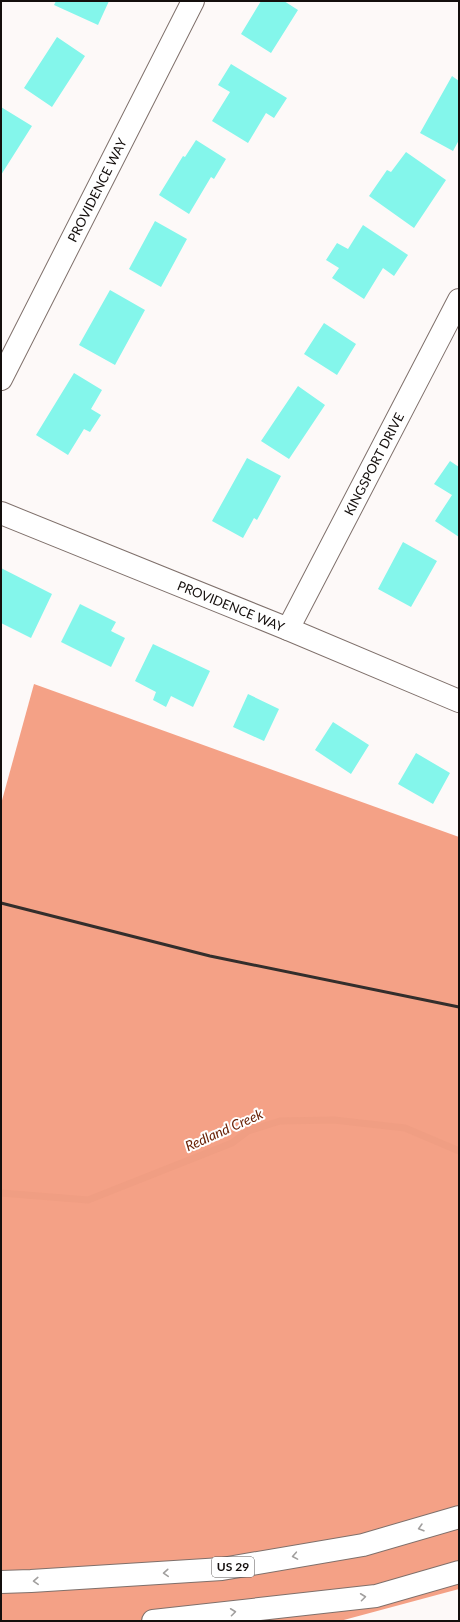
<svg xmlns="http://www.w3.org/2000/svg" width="460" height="1622" viewBox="0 0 460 1622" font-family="Lato,sans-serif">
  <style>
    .forest { fill: #f4a186 }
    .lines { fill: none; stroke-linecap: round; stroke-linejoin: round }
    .stream { stroke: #f09e83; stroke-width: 7 }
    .building { fill: #84f6eb }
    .minor-casing { stroke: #7f706b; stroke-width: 24 }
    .major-casing { stroke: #7f706b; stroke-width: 24 }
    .minor { stroke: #fff; stroke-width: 22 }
    .major { stroke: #fff; stroke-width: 22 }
    .rail { stroke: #332e2c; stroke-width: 3 }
    .oneway { stroke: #a19f9e }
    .labels { text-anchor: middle; stroke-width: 4; stroke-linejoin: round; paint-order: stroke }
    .shield { fill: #fff; stroke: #5a5756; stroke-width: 1 }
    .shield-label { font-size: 12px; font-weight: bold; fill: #140f0d }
    .street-label { font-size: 13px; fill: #140f0d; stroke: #fff }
    .water-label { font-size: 14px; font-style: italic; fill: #692106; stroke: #fff }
  </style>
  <rect width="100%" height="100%" fill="#fdf9f8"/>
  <!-- forest -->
  <path class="forest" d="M34 684 459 837V1589L340 1621H1V804Z"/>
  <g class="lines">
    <!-- stream -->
    <path class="stream" d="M1 1193 88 1200 232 1143 248 1131 280 1121 334 1120 405 1128 459 1151"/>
  </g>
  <!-- building -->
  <path class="building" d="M56 1H109L98 25 54 5Z
    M261 1H284L298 10 271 53 241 34Z
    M57 37 85 56 52 107 24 88Z
    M231 64 287 98 274 118 266 113 248 143 212 121 230 92 218 85Z
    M452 76 459 81V140L453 151 420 133Z
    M1 107 32 126 1 175Z
    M196 140 226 159 214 179 211 177 189 214 159 195 183 156 185 157Z
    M406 152 446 180 414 228 369 196 387 170 391 172Z
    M155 221 187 239 161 287 129 269Z
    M363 225 408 255 394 276 383 268 364 299 332 278 339 268 326 260 337 243 348 249Z
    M110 290 145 310 115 365 79 345Z
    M324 323 356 344 337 375 304 354Z
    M74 373 102 390 91 409 101 415 90 432 84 429 68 455 36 435Z
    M298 386 325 405 289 459 261 441Z
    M247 458 281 476 257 520 254 518 243 538 212 521Z
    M450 461 459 467V537L435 521 452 495 434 484Z
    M403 542 437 561 411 607 378 589Z
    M1 568 52 594 31 638 1 623Z
    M80 604 116 622 111 631 125 638 111 667 61 642Z
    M153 644 210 671 193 707 171 696 166 707 153 700 156 692 135 681Z
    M248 694 279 709 264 741 233 727Z
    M333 722 369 745 351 774 315 750Z
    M416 753 450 773 433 804 398 784Z"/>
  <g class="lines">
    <defs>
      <g id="minor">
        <path id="s1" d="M1 379 193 1"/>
        <path id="s2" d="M1 513 288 629 459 701"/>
        <path id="s3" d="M288 629 459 300"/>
      </g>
      <path id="major" d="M1 1582 31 1581 222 1569 363 1545 459 1517
        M153 1621 376 1596 459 1572"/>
    </defs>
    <!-- minor casing -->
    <use href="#minor" class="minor-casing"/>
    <!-- major casing -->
    <use href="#major" class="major-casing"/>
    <!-- minor -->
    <use href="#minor" class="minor"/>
    <!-- major -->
    <use href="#major" class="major"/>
    <!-- rail -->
    <path class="rail" d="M1 903 210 956 459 1007"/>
  </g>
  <!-- one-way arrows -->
  <defs><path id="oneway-chevron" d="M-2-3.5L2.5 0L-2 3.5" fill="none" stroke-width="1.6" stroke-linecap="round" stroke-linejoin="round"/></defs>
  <g class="oneway">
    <use href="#oneway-chevron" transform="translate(421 1528) rotate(164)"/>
    <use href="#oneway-chevron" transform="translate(295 1556) rotate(170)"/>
    <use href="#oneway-chevron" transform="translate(166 1573) rotate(176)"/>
    <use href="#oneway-chevron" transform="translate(36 1581) rotate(177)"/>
    <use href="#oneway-chevron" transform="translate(363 1597) rotate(-7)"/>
    <use href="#oneway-chevron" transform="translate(233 1612) rotate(-7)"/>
  </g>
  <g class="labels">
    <!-- shield labels -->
    <rect class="shield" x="212" y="1557" width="42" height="20" rx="3"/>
    <g class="shield-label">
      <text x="233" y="1571">US 29</text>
    </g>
    <!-- street labels -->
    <g class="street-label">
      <text dy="5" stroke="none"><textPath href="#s1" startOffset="212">PROVIDENCE WAY</textPath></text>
      <text dy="5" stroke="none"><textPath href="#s3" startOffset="186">KINGSPORT DRIVE</textPath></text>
      <text dy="5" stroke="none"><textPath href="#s2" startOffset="248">PROVIDENCE WAY</textPath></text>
    </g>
    <!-- water labels -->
    <g class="water-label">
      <text transform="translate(224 1130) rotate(-24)" y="5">Redland Creek</text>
    </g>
  </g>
  <!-- border -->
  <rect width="460" height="1622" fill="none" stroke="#140f0d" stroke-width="4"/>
</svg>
